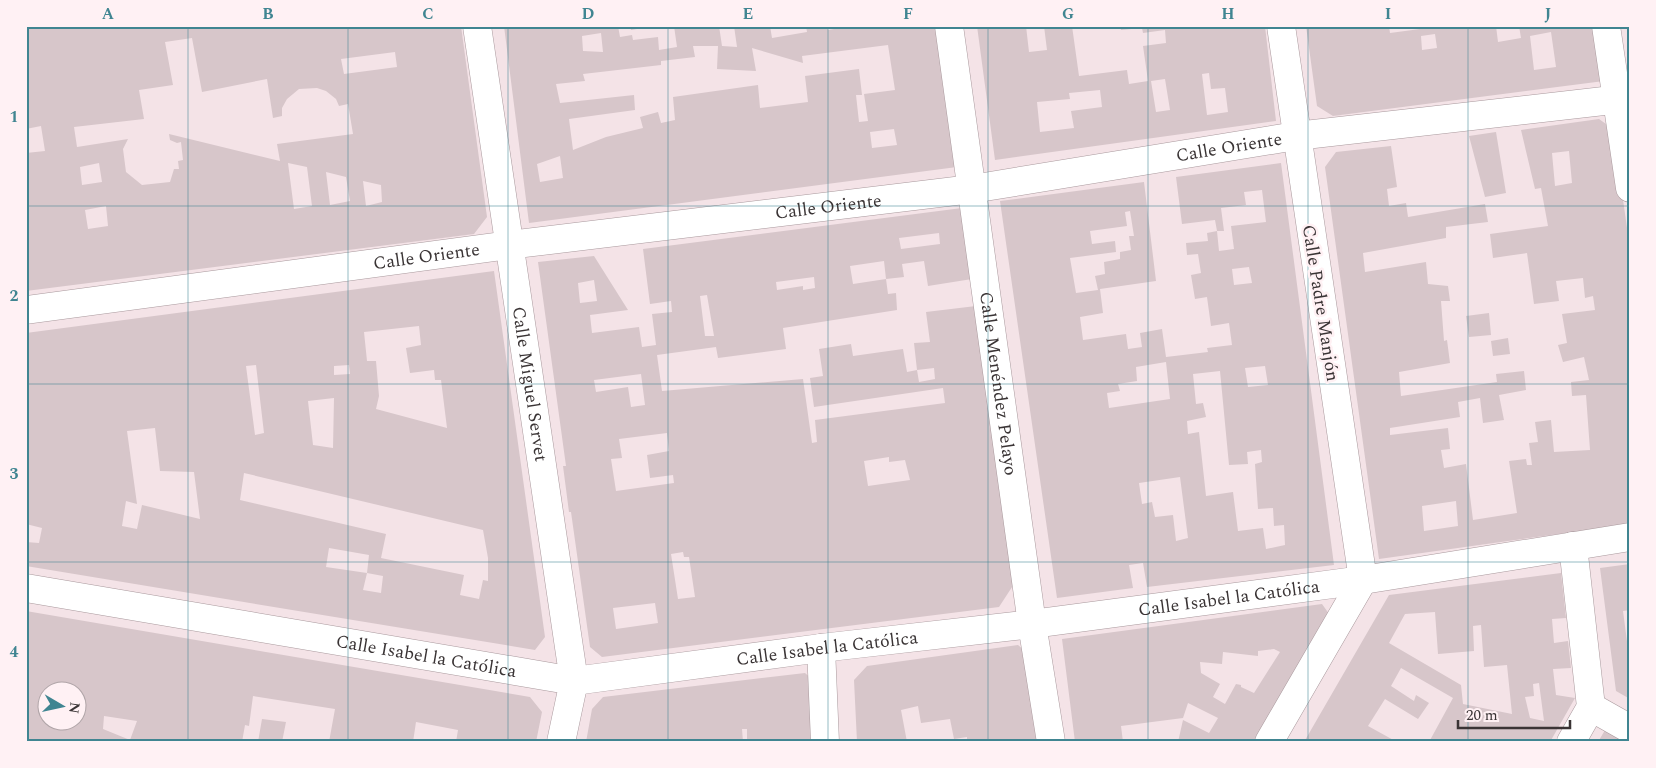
<svg xmlns="http://www.w3.org/2000/svg" width="1656" height="768" viewBox="0 0 1656 768" font-family="Spectral,serif">
  <style>
    .building { fill: #d7c6ca; fill-rule: evenodd }
    .lines { fill: none; stroke-linecap: round; stroke-linejoin: round }
    .minor-casing { stroke: #a9999d; stroke-width: 29 }
    .minor { stroke: #fff; stroke-width: 28 }
    .grid { fill: none; stroke: #408591; stroke-width: 1; stroke-opacity: 0.55 }
    .labels { text-anchor: middle; stroke-width: 5; stroke-linejoin: round; paint-order: stroke }
    .street-label { font-size: 18px; fill: #3a3435; stroke: #fff1f4 }
    .neatline { fill: none; stroke: #408591; stroke-width: 2 }
    .grid-label { font-size: 16px; text-anchor: middle; font-weight: bold; fill: #408591 }
  </style>
  <rect width="100%" height="100%" fill="#f4e3e7"/>
  <!-- building -->
  <path class="building" d="M26 26H461L487 217 474 234 26 291V153L45 151 41 126 26 129ZM192 38 202 92 267 79 273 118 282 116V108L287 99 299 89 317 88 326 91 336 99 339 106 348 104 353 134 277 144 280 161 169 134 170 140 177 143 181 142 183 160 178 161 179 169H174L170 182 142 185 126 172 123 149 128 139 77 147 74 127 144 119 139 90 173 85 165 42ZM395 52 397 67 344 74 341 59ZM99 163 102 182 82 185 80 167ZM288 163 307 167 312 206 294 209ZM326 172 346 177 350 201 330 205ZM363 181 381 185 382 202 366 206ZM106 206 108 226 88 229 85 210Z
    M504 26H618L620 37 632 35 633 40 658 37 659 50 677 47 674 26H719L722 46 737 47 734 26H770L772 38 807 32 806 26H827L828 30 852 26H937L957 167 529 223ZM601 33 603 52 583 51 582 36ZM888 45 895 90 864 94 868 121 859 122 856 95H862L859 69 805 76 808 102 760 108 758 85 673 97 675 120 661 123 658 112 640 117 643 128 606 137 573 150 569 119 635 110 634 95 560 103 556 84 585 81 583 74 661 65V61L695 57 693 46H718L717 69 756 71 752 48 803 63 802 56ZM894 129 897 145 872 148 870 132ZM560 156 563 178 540 182 537 164Z
    M630 26H649V27L631 30Z
    M977 26H1026L1029 52 1047 50 1044 26H1072L1079 76 1127 70 1129 84 1148 81 1143 46 1166 43 1165 30 1143 33 1142 28 1121 30 1120 26H1265L1276 121 995 160ZM1209 73 1211 89 1225 88 1228 112 1207 115 1202 74ZM1165 79 1170 110 1156 112 1151 81ZM1100 90 1102 107 1071 111 1074 128 1040 132 1037 102 1070 99 1069 93Z
    M1306 26H1389L1390 33 1420 29 1419 26H1496L1498 42 1521 38 1519 26H1595L1604 81 1333 116 1317 106ZM1551 32 1556 67 1534 70 1530 36ZM1435 34 1437 48 1422 50 1421 36Z
    M1599 119 1613 129 1630 249V524L1379 559 1325 167 1336 152 1391 146 1397 187 1387 189 1389 206 1406 203 1408 217 1485 204 1488 222 1446 227V238L1363 253 1365 272 1426 262 1428 284 1448 286 1450 301H1441L1444 341 1447 340 1450 363 1399 372 1401 396 1497 382 1496 374 1524 371 1526 390 1499 395 1504 420 1483 423 1480 398 1458 402 1460 417 1390 428V435L1448 428 1450 449 1441 450 1444 468 1466 464 1473 520 1517 513 1509 461 1526 459 1527 465H1532L1529 443 1538 442 1535 422 1551 420 1554 452 1590 450 1586 395 1572 396 1571 382 1589 380 1584 357 1563 362 1558 345 1567 343 1562 314 1595 310 1593 296 1585 298 1583 278 1556 281 1559 301 1534 304 1527 253 1493 258 1490 234 1548 226 1541 188 1535 189 1521 130ZM1569 151 1572 183 1555 186 1552 153ZM1456 501 1458 526 1424 531 1422 506Z
    M1496 132 1506 193 1485 197 1469 136Z
    M1281 163 1334 565 1147 587 1143 563 1129 565 1133 588 1057 598 1000 201 1144 182 1156 281 1100 289 1103 313 1080 317 1083 340 1126 334 1128 349 1142 347 1140 333 1162 329 1166 357 1208 352 1207 348 1232 345 1229 323 1211 326 1207 297 1195 299 1191 275 1201 273 1198 254 1187 255 1186 243 1208 241 1207 233 1217 231 1219 251 1234 249 1231 226 1266 222 1262 190 1244 192 1246 205 1221 208 1224 231H1217L1215 220 1182 224 1176 177ZM1130 211 1134 236H1129L1131 250 1120 252V259L1104 262 1105 274 1095 276 1098 290 1076 293 1070 258 1116 252 1115 241 1092 244 1090 231 1127 226 1125 212ZM1249 267 1252 283 1234 285 1232 269ZM1166 362 1170 399 1109 408 1107 393 1120 391 1118 384 1137 381 1136 367ZM1265 366 1268 385 1248 387 1245 368ZM1220 371 1229 465 1248 464 1247 452 1261 450 1262 462 1255 464 1258 509 1273 508 1274 526 1284 525 1285 545 1266 549 1263 528 1238 531 1233 492 1206 496 1199 432 1188 434 1187 421 1206 417 1203 403 1196 404 1193 374ZM1180 477 1188 538 1176 541 1173 515 1155 517 1152 502 1142 504 1139 483Z
    M962 208 972 279 928 286 924 261 902 264 904 277 886 279 884 261 850 266 853 284 886 279 888 294 896 293 897 310 783 328 786 349 718 358 716 347 657 355 662 391 803 379 812 443 817 442 815 420 945 403 943 388 814 407 810 378 823 376 819 349 851 344 853 356 903 349 907 372 917 370 919 382 935 379 934 368 917 370 914 343 930 342 926 312 976 306 1014 584 999 607 602 657 590 647 571 512H569L563 466H566L538 262 594 256 628 310 590 315 592 333 639 327 642 347 656 345 652 314 672 312 671 301 650 304 643 249ZM939 233 940 244 901 249 899 238ZM814 277 815 288 803 290V286L777 290 776 282ZM594 280 597 301 580 303 578 283ZM707 295 714 336H705L700 296ZM641 374 645 405 631 407 628 387 596 392 594 380ZM667 433 669 451 647 455 650 478 673 475 674 483 616 491 611 459 622 458 619 439ZM889 457V462L905 460 910 480 868 486 864 461ZM683 552 684 557H689L695 597 678 599 671 554ZM655 603 658 623 616 629 613 608Z
    M494 271 545 637 535 650 26 566V542L39 543 42 528 26 524V333ZM419 326 421 345 406 348 410 373 434 370 435 380H441L447 428 376 409 379 396 376 361H367L364 332ZM256 365 264 433 255 435 246 366ZM349 365 350 374 334 375V366ZM334 398 333 448 313 445 308 401ZM155 428 160 471 194 472 200 519 142 505 137 529 122 526 126 501 137 504 127 431ZM244 473 483 530 488 558V581L483 580 479 599 460 595 464 575 381 558 386 534 240 500ZM329 548 369 555 367 573 326 567ZM367 573 383 576 381 593 363 590Z
    M1489 313 1491 335 1469 337 1466 316Z
    M1508 338 1510 354 1493 356 1491 341Z
    M1630 564V610L1623 611 1628 649H1630V699L1616 691 1600 568Z
    M1561 573 1566 618 1552 619 1554 643 1568 641 1571 668 1553 669 1556 695 1575 698 1550 742H1429L1453 698 1401 668 1391 686 1414 701 1416 695 1429 703 1418 719 1385 699 1368 726 1397 742H1304L1389 595ZM1435 612 1438 654 1474 651 1473 626 1481 625 1484 667 1507 665 1512 714 1463 704 1461 685 1389 643 1405 614ZM1539 683 1544 721 1530 718 1525 697 1534 696 1533 684Z
    M1322 604 1332 618 1260 742H1178L1183 720 1209 733 1218 718 1188 703 1183 718 1121 726 1123 742H1075L1062 639ZM1274 649 1280 652 1254 693 1241 687V685L1236 684 1225 704 1213 697 1220 684 1201 673 1200 662 1222 664 1223 652 1258 656V651Z
    M26 611 530 697 542 712 536 742H456L458 730 416 722 413 742H329L335 709 253 696 249 726 245 725 242 742H26ZM48 690H78V720H48ZM104 716 137 721 130 740 103 729Z
    M1018 645 1025 651 1037 742H967V737L954 739 950 719 921 723 918 706 901 710 907 742H857L854 680 867 666Z
    M805 673 814 681 817 742H747V729H742L743 742H586L592 709 603 697Z
    M262 719 286 722 282 742H258Z
    M1605 730 1626 742H1598Z"/>
  <g class="lines">
    <defs>
      <g id="minor">
        <path id="s1" d="M477 26 574 681 561 742"/>
        <path id="s2" d="M949 26 1032 624 1051 742"/>
        <path d="M1606 26 1630 188"/>
        <path id="s3" d="M26 310 509 245 972 189 1296 136 1630 98"/>
        <path id="s4" d="M26 588 574 681 821 648 1032 624 1363 580 1630 537"/>
        <path d="M821 648 825 742"/>
        <path d="M1591 707 1630 729"/>
        <path d="M1269 742 1363 580 1281 26"/>
        <path d="M1571 742 1591 707 1573 546"/>
      </g>
    </defs>
    <!-- minor casing -->
    <use href="#minor" class="minor-casing"/>
    <!-- minor -->
    <use href="#minor" class="minor"/>
  </g>
  <!-- grid -->
  <path class="grid" d="M188 26V742M348 26V742M508 26V742M668 26V742M828 26V742M988 26V742M1148 26V742M1308 26V742M1468 26V742M26 206H1630M26 384H1630M26 562H1630"/>
  <g class="labels">
    <!-- street labels -->
    <g class="street-label">
      <text dy="6" stroke="none"><textPath href="#s3" startOffset="1214">Calle Oriente</textPath></text>
      <text dy="6" stroke="none"><textPath href="#s3" startOffset="809">Calle Oriente</textPath></text>
      <text dy="6" stroke="none"><textPath href="#s3" startOffset="404">Calle Oriente</textPath></text>
      <text transform="translate(1321 303) rotate(81)" y="6">Calle Padre Manjón</text>
      <text dy="6" stroke="none"><textPath href="#s1" startOffset="362">Calle Miguel Servet</textPath></text>
      <text dy="6" stroke="none"><textPath href="#s2" startOffset="361">Calle Menéndez Pelayo</textPath></text>
      <text dy="6" stroke="none"><textPath href="#s4" startOffset="1216">Calle Isabel la Católica</textPath></text>
      <text dy="6" stroke="none"><textPath href="#s4" startOffset="811">Calle Isabel la Católica</textPath></text>
      <text dy="6" stroke="none"><textPath href="#s4" startOffset="406">Calle Isabel la Católica</textPath></text>
    </g>
  </g>
  <!-- border -->
  <rect width="1656" height="768" fill="none" stroke="#fff1f4" stroke-width="55"/>
  <!-- north arrow -->
  <g transform="translate(62 706) rotate(99)"><circle r="24" fill="#fff1f4" stroke="#b0a5a8"/>
  <path d="M0-4L9 19L0 12L-9 19Z" fill="#408591"/>
  <text y="-8" font-size="14" font-weight="bold" text-anchor="middle" fill="#3a3435">N</text>
  </g>
  <!-- scale -->
  <path d="M1458 720v8h112v-8" fill="none" stroke="#3a3435" stroke-width="2.5"/>
  <text x="1466" y="720" font-size="15" fill="#3a3435" stroke="#fff1f4" stroke-width="4" paint-order="stroke">20 m</text>
  <rect x="28" y="28" width="1600" height="712" class="neatline"/>
  <g class="grid-label">
    <text x="108" y="19">A</text>
    <text x="268" y="19">B</text>
    <text x="428" y="19">C</text>
    <text x="588" y="19">D</text>
    <text x="748" y="19">E</text>
    <text x="908" y="19">F</text>
    <text x="1068" y="19">G</text>
    <text x="1228" y="19">H</text>
    <text x="1388" y="19">I</text>
    <text x="1548" y="19">J</text>
    <text x="14" y="122">1</text>
    <text x="14" y="301">2</text>
    <text x="14" y="479">3</text>
    <text x="14" y="657">4</text>
  </g>
</svg>
